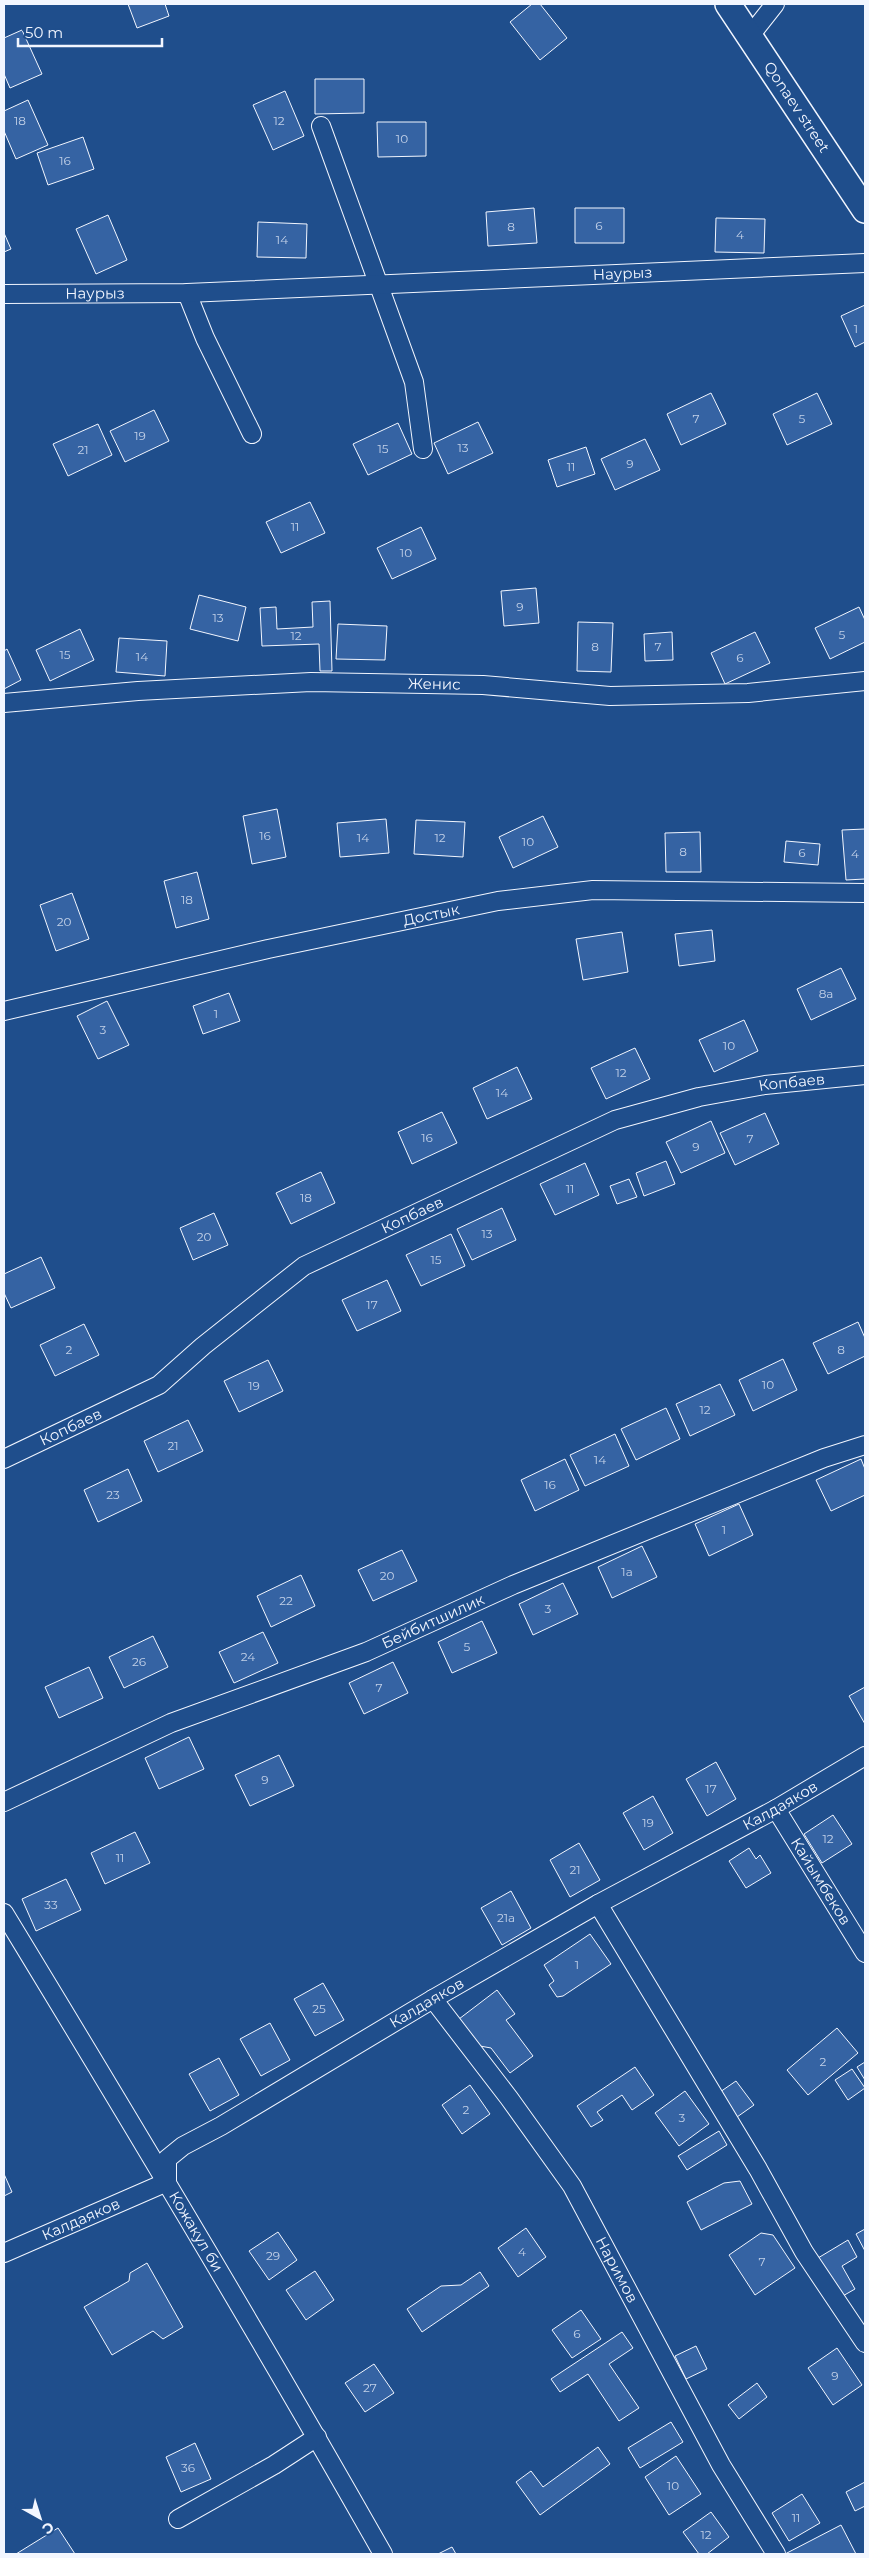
<svg xmlns="http://www.w3.org/2000/svg" width="869" height="2558" viewBox="0 0 869 2558" font-family="Montserrat,sans-serif">
  <style>
    .building { fill: #3563a3; stroke: #f2f6ff }
    .lines { fill: none; stroke-linecap: round; stroke-linejoin: round }
    .minor-casing { stroke: #f2f6ff; stroke-width: 20 }
    .secondary-casing { stroke: #f2f6ff; stroke-width: 28 }
    .minor { stroke: #1f4e8c; stroke-width: 18 }
    .secondary { stroke: #1f4e8c; stroke-width: 25 }
    .labels { text-anchor: middle; stroke-width: 4; stroke-linejoin: round; paint-order: stroke }
    .number-label { font-size: 12px; fill: #c3d1e8 }
    .street-label { font-size: 15px; fill: #f2f6ff; stroke: #1f4e8c }
  </style>
  <rect width="100%" height="100%" fill="#1f4e8c"/>
  <!-- building -->
  <path class="building" d="M128 4H165L169 16 137 28Z
    M532 4H540L567 38 540 60 510 22Z
    M22 30 42 74 10 88 4 74V38Z
    M315 79H364V113L315 114Z
    M285 91 304 136 273 150 253 105Z
    M28 100 48 145 16 159 4 131V111Z
    M377 122H426V156L378 157Z
    M83 137 94 169 48 185 37 153Z
    M534 208 537 243 488 246 486 212Z
    M575 208H624V243H575Z
    M108 215 127 260 96 274 76 229Z
    M716 218 765 219 764 253 715 252Z
    M258 222 307 224 306 258 257 257Z
    M4 233 11 249 4 252Z
    M865 305V342L855 347 841 316Z
    M711 393 726 424 681 445 667 414Z
    M817 393 832 424 787 445 773 414Z
    M154 410 169 441 125 462 110 431Z
    M478 422 493 453 448 474 434 443Z
    M398 423 412 454 368 475 353 444Z
    M98 424 112 455 68 476 53 444Z
    M645 439 660 470 615 490 601 459Z
    M586 447 595 474 557 487 548 460Z
    M310 502 325 533 281 553 266 522Z
    M421 527 436 559 392 579 377 548Z
    M536 588 539 623 504 626 501 591Z
    M199 595 246 607 238 641 190 629Z
    M330 601 332 671H320L319 644 262 646 260 608 276 607 277 629 313 627 312 602Z
    M859 607 865 620V642L830 659 815 628Z
    M578 622 613 623 611 672 577 671Z
    M338 624 387 626 385 660 336 659Z
    M80 629 94 660 50 681 36 650Z
    M672 632 673 660 645 661 644 634Z
    M755 632 770 663 725 684 711 653Z
    M119 638 167 641 165 676 116 672Z
    M7 649 21 680 4 689V651Z
    M277 809 286 857 252 864 243 816Z
    M543 816 558 847 513 868 499 837Z
    M386 819 389 853 340 857 337 823Z
    M416 820 465 822 463 857 414 854Z
    M865 829V879L846 880 842 830Z
    M700 832 701 872H666L665 833Z
    M786 841 820 844 818 865 784 862Z
    M197 872 209 919 176 928 164 881Z
    M72 893 89 939 56 951 40 905Z
    M712 930 715 961 679 966 675 934Z
    M622 932 628 972 583 980 576 939Z
    M841 968 856 999 811 1020 797 989Z
    M229 993 240 1021 203 1034 193 1006Z
    M107 1001 129 1045 98 1059 77 1016Z
    M744 1020 758 1051 714 1072 699 1040Z
    M635 1048 650 1079 606 1099 591 1068Z
    M517 1067 532 1099 487 1119 473 1088Z
    M442 1112 457 1143 412 1164 398 1132Z
    M765 1113 779 1144 735 1165 720 1133Z
    M711 1121 725 1153 681 1173 666 1142Z
    M666 1161 675 1184 644 1196 636 1173Z
    M585 1163 599 1195 555 1215 540 1184Z
    M321 1172 335 1203 291 1224 276 1193Z
    M629 1179 637 1197 617 1204 610 1186Z
    M502 1208 516 1240 472 1260 457 1229Z
    M214 1213 228 1245 193 1260 180 1228Z
    M451 1234 465 1266 421 1286 406 1255Z
    M41 1257 55 1288 11 1308 4 1293V1274Z
    M387 1280 401 1311 357 1331 342 1300Z
    M858 1322 865 1338V1356L828 1374 813 1343Z
    M84 1324 99 1355 55 1376 40 1345Z
    M783 1359 797 1390 753 1411 739 1380Z
    M268 1360 283 1391 239 1412 224 1381Z
    M720 1384 735 1415 690 1436 676 1404Z
    M666 1408 680 1439 636 1460 621 1429Z
    M188 1420 203 1451 158 1472 144 1441Z
    M615 1434 629 1466 585 1486 570 1455Z
    M565 1459 579 1490 535 1511 521 1480Z
    M861 1459 865 1469V1495L831 1511 816 1480Z
    M128 1469 142 1501 98 1522 84 1490Z
    M739 1504 753 1535 709 1556 695 1524Z
    M642 1546 657 1577 612 1598 598 1567Z
    M402 1550 417 1581 373 1601 358 1570Z
    M301 1575 315 1606 271 1627 257 1596Z
    M563 1583 578 1614 533 1635 519 1604Z
    M482 1621 497 1653 452 1673 438 1642Z
    M263 1632 278 1663 234 1683 219 1652Z
    M153 1636 168 1667 124 1688 109 1657Z
    M393 1662 408 1693 364 1714 349 1683Z
    M89 1667 103 1698 59 1718 45 1687Z
    M865 1687V1724L849 1696Z
    M189 1737 204 1769 159 1789 145 1758Z
    M279 1755 294 1786 250 1806 235 1775Z
    M716 1762 736 1799 707 1816 686 1779Z
    M653 1796 673 1833 644 1850 623 1813Z
    M833 1815 852 1844 822 1863 804 1834Z
    M135 1832 150 1863 105 1884 91 1853Z
    M579 1843 600 1880 570 1897 550 1860Z
    M749 1848 756 1859 760 1855 771 1873 746 1888 729 1861Z
    M66 1879 81 1910 36 1931 22 1899Z
    M511 1891 531 1928 502 1945 481 1908Z
    M590 1934 611 1964 563 1996 557 1997 549 1985 554 1981 544 1965Z
    M323 1983 344 2020 315 2036 294 1999Z
    M497 1990 515 2014 506 2020 533 2056 510 2073 491 2048 480 2046 459 2019Z
    M270 2023 290 2060 261 2076 240 2039Z
    M837 2028 858 2053 808 2095 787 2070Z
    M219 2058 239 2095 210 2111 189 2074Z
    M865 2062V2080L857 2067Z
    M635 2067 654 2095 632 2110 622 2095 597 2112 603 2120 591 2127 577 2106Z
    M852 2069 865 2088 848 2100 835 2080Z
    M736 2081 754 2105 737 2117 720 2092Z
    M470 2085 490 2114 462 2134 442 2105Z
    M685 2091 709 2124 679 2146 655 2113Z
    M719 2131 727 2145 687 2170 678 2156Z
    M4 2174 12 2192 4 2196Z
    M740 2181 752 2204 701 2230 687 2202 724 2183Z
    M526 2228 546 2257 518 2277 498 2248Z
    M865 2229V2251L856 2234Z
    M278 2232 297 2260 269 2280 249 2251Z
    M761 2233 773 2235 795 2268 755 2295 729 2255Z
    M848 2240 857 2257 842 2266 855 2289 841 2297 818 2258Z
    M147 2263 183 2327 163 2339 153 2331 112 2355 84 2307 129 2281 130 2273Z
    M315 2271 334 2300 306 2320 286 2290Z
    M480 2272 489 2286 422 2332 407 2309 441 2286 461 2285Z
    M581 2310 601 2339 572 2358 552 2330Z
    M622 2332 633 2348 609 2364 639 2408 619 2421 588 2374 560 2392 551 2379Z
    M696 2346 707 2369 686 2379 675 2356Z
    M837 2348 862 2385 833 2405 808 2368Z
    M374 2364 394 2393 365 2412 345 2383Z
    M757 2383 767 2397 739 2419 728 2405Z
    M671 2422 683 2442 640 2468 628 2448Z
    M195 2443 211 2479 181 2492 166 2457Z
    M598 2447 610 2464 540 2515 516 2482 531 2471 543 2487Z
    M676 2456 701 2494 669 2515 645 2477Z
    M865 2482V2506L855 2511 846 2492Z
    M802 2494 820 2523 789 2541 772 2513Z
    M711 2512 729 2537 707 2554H699L683 2532Z
    M841 2525 856 2554H785Z
    M58 2528 75 2554H16Z
    M452 2547 456 2554H438Z"/>
  <g class="lines">
    <defs>
      <g id="minor">
        <path d="M749 37 775 4"/>
        <path d="M321 126 414 382 423 449"/>
        <path d="M187 293 205 338 252 434"/>
        <path id="s1" d="M4 294 187 293 865 263"/>
        <path id="s2" d="M4 703 138 691 311 682 483 685 610 696 748 693 865 681"/>
        <path id="s3" d="M4 1011 268 949 498 901 593 890 865 893"/>
        <path id="s4" d="M4 1459 159 1385 203 1346 304 1266 615 1120 699 1097 765 1085 865 1075"/>
        <path id="s5" d="M4 1802 171 1723 366 1652 513 1585 824 1458 865 1445"/>
        <path id="s6" d="M776 1809 865 1953"/>
        <path d="M598 1904 758 2169 804 2252 865 2343"/>
        <path id="s7" d="M4 1913C133 2125 261 2338 383 2554"/>
        <path id="s8" d="M433 1999 509 2098 572 2186 721 2465 776 2554"/>
        <path id="s9" d="M4 2253 167 2182V2159L183 2146 221 2126 433 1999 598 1904 776 1809 865 1756"/>
        <path d="M178 2519 274 2465 317 2437"/>
      </g>
      <g id="secondary">
        <path id="s10" d="M728 4 865 210"/>
      </g>
    </defs>
    <!-- minor casing -->
    <use href="#minor" class="minor-casing"/>
    <!-- secondary casing -->
    <use href="#secondary" class="secondary-casing"/>
    <!-- minor -->
    <use href="#minor" class="minor"/>
    <!-- secondary -->
    <use href="#secondary" class="secondary"/>
  </g>
  <g class="labels">
    <!-- number labels -->
    <g class="number-label">
      <text x="20" y="125">18</text>
      <text x="279" y="125">12</text>
      <text x="402" y="143">10</text>
      <text x="65" y="165">16</text>
      <text x="599" y="230">6</text>
      <text x="511" y="231">8</text>
      <text x="740" y="239">4</text>
      <text x="282" y="244">14</text>
      <text x="856" y="333">1</text>
      <text x="696" y="423">7</text>
      <text x="802" y="423">5</text>
      <text x="140" y="440">19</text>
      <text x="463" y="452">13</text>
      <text x="383" y="453">15</text>
      <text x="83" y="454">21</text>
      <text x="630" y="468">9</text>
      <text x="571" y="471">11</text>
      <text x="295" y="531">11</text>
      <text x="406" y="557">10</text>
      <text x="520" y="611">9</text>
      <text x="218" y="622">13</text>
      <text x="842" y="639">5</text>
      <text x="296" y="640">12</text>
      <text x="595" y="651">8</text>
      <text x="658" y="651">7</text>
      <text x="65" y="659">15</text>
      <text x="142" y="661">14</text>
      <text x="740" y="662">6</text>
      <text x="265" y="840">16</text>
      <text x="363" y="842">14</text>
      <text x="440" y="842">12</text>
      <text x="528" y="846">10</text>
      <text x="683" y="856">8</text>
      <text x="802" y="857">6</text>
      <text x="855" y="858">4</text>
      <text x="187" y="904">18</text>
      <text x="64" y="926">20</text>
      <text x="826" y="998">8а</text>
      <text x="216" y="1018">1</text>
      <text x="103" y="1034">3</text>
      <text x="729" y="1050">10</text>
      <text x="621" y="1077">12</text>
      <text x="502" y="1097">14</text>
      <text x="427" y="1142">16</text>
      <text x="750" y="1143">7</text>
      <text x="696" y="1151">9</text>
      <text x="570" y="1193">11</text>
      <text x="306" y="1202">18</text>
      <text x="487" y="1238">13</text>
      <text x="204" y="1241">20</text>
      <text x="436" y="1264">15</text>
      <text x="372" y="1309">17</text>
      <text x="69" y="1354">2</text>
      <text x="841" y="1354">8</text>
      <text x="768" y="1389">10</text>
      <text x="254" y="1390">19</text>
      <text x="705" y="1414">12</text>
      <text x="173" y="1450">21</text>
      <text x="600" y="1464">14</text>
      <text x="550" y="1489">16</text>
      <text x="113" y="1499">23</text>
      <text x="724" y="1534">1</text>
      <text x="627" y="1576">1а</text>
      <text x="387" y="1580">20</text>
      <text x="286" y="1605">22</text>
      <text x="548" y="1613">3</text>
      <text x="467" y="1651">5</text>
      <text x="248" y="1661">24</text>
      <text x="139" y="1666">26</text>
      <text x="379" y="1692">7</text>
      <text x="265" y="1784">9</text>
      <text x="711" y="1793">17</text>
      <text x="648" y="1827">19</text>
      <text x="828" y="1843">12</text>
      <text x="120" y="1862">11</text>
      <text x="575" y="1874">21</text>
      <text x="51" y="1909">33</text>
      <text x="506" y="1922">21а</text>
      <text x="577" y="1969">1</text>
      <text x="319" y="2013">25</text>
      <text x="823" y="2066">2</text>
      <text x="466" y="2114">2</text>
      <text x="682" y="2122">3</text>
      <text x="522" y="2256">4</text>
      <text x="273" y="2260">29</text>
      <text x="762" y="2266">7</text>
      <text x="577" y="2338">6</text>
      <text x="835" y="2380">9</text>
      <text x="370" y="2392">27</text>
      <text x="188" y="2472">36</text>
      <text x="673" y="2490">10</text>
      <text x="796" y="2522">11</text>
      <text x="706" y="2539">12</text>
    </g>
    <!-- street labels -->
    <g class="street-label">
      <text dy="5" stroke="none"><textPath href="#s10" startOffset="124">Qonaev street</textPath></text>
      <text dy="5" stroke="none"><textPath href="#s1" startOffset="619">Наурыз</textPath></text>
      <text dy="5" stroke="none"><textPath href="#s1" startOffset="91">Наурыз</textPath></text>
      <text dy="5" stroke="none"><textPath href="#s2" startOffset="431">Женис</textPath></text>
      <text dy="5" stroke="none"><textPath href="#s3" startOffset="438">Достык</textPath></text>
      <text dy="5" stroke="none"><textPath href="#s4" startOffset="884">Копбаев</textPath></text>
      <text dy="5" stroke="none"><textPath href="#s4" startOffset="479">Копбаев</textPath></text>
      <text dy="5" stroke="none"><textPath href="#s4" startOffset="74">Копбаев</textPath></text>
      <text dy="5" stroke="none"><textPath href="#s5" startOffset="466">Бейбитшилик</textPath></text>
      <text dy="5" stroke="none"><textPath href="#s9" startOffset="909">Калдаяков</textPath></text>
      <text dy="5" stroke="none"><textPath href="#s6" startOffset="85">Кайымбеков</textPath></text>
      <text dy="5" stroke="none"><textPath href="#s9" startOffset="504">Калдаяков</textPath></text>
      <text dy="5" stroke="none"><textPath href="#s9" startOffset="84">Калдаяков</textPath></text>
      <text dy="5" stroke="none"><textPath href="#s7" startOffset="372">Кожакул би</textPath></text>
      <text dy="5" stroke="none"><textPath href="#s8" startOffset="328">Наримов</textPath></text>
    </g>
  </g>
  <!-- border -->
  <rect width="869" height="2558" fill="none" stroke="#f2f6ff" stroke-width="10"/>
  <!-- north arrow -->
  <g transform="translate(40 2518) rotate(141)" stroke="#1f4e8c" stroke-width="4" paint-order="stroke">
  <path d="M0-4L9 19L0 12L-9 19Z" fill="#f2f6ff"/>
  <text y="-8" font-size="14" font-weight="bold" text-anchor="middle" fill="#f2f6ff">С</text>
  </g>
  <!-- scale -->
  <path d="M18 38v8h144v-8" fill="none" stroke="#f2f6ff" stroke-width="2.5"/>
  <text x="25" y="38" font-size="15" fill="#f2f6ff" stroke="#1f4e8c" stroke-width="4" paint-order="stroke">50 m</text>
</svg>
